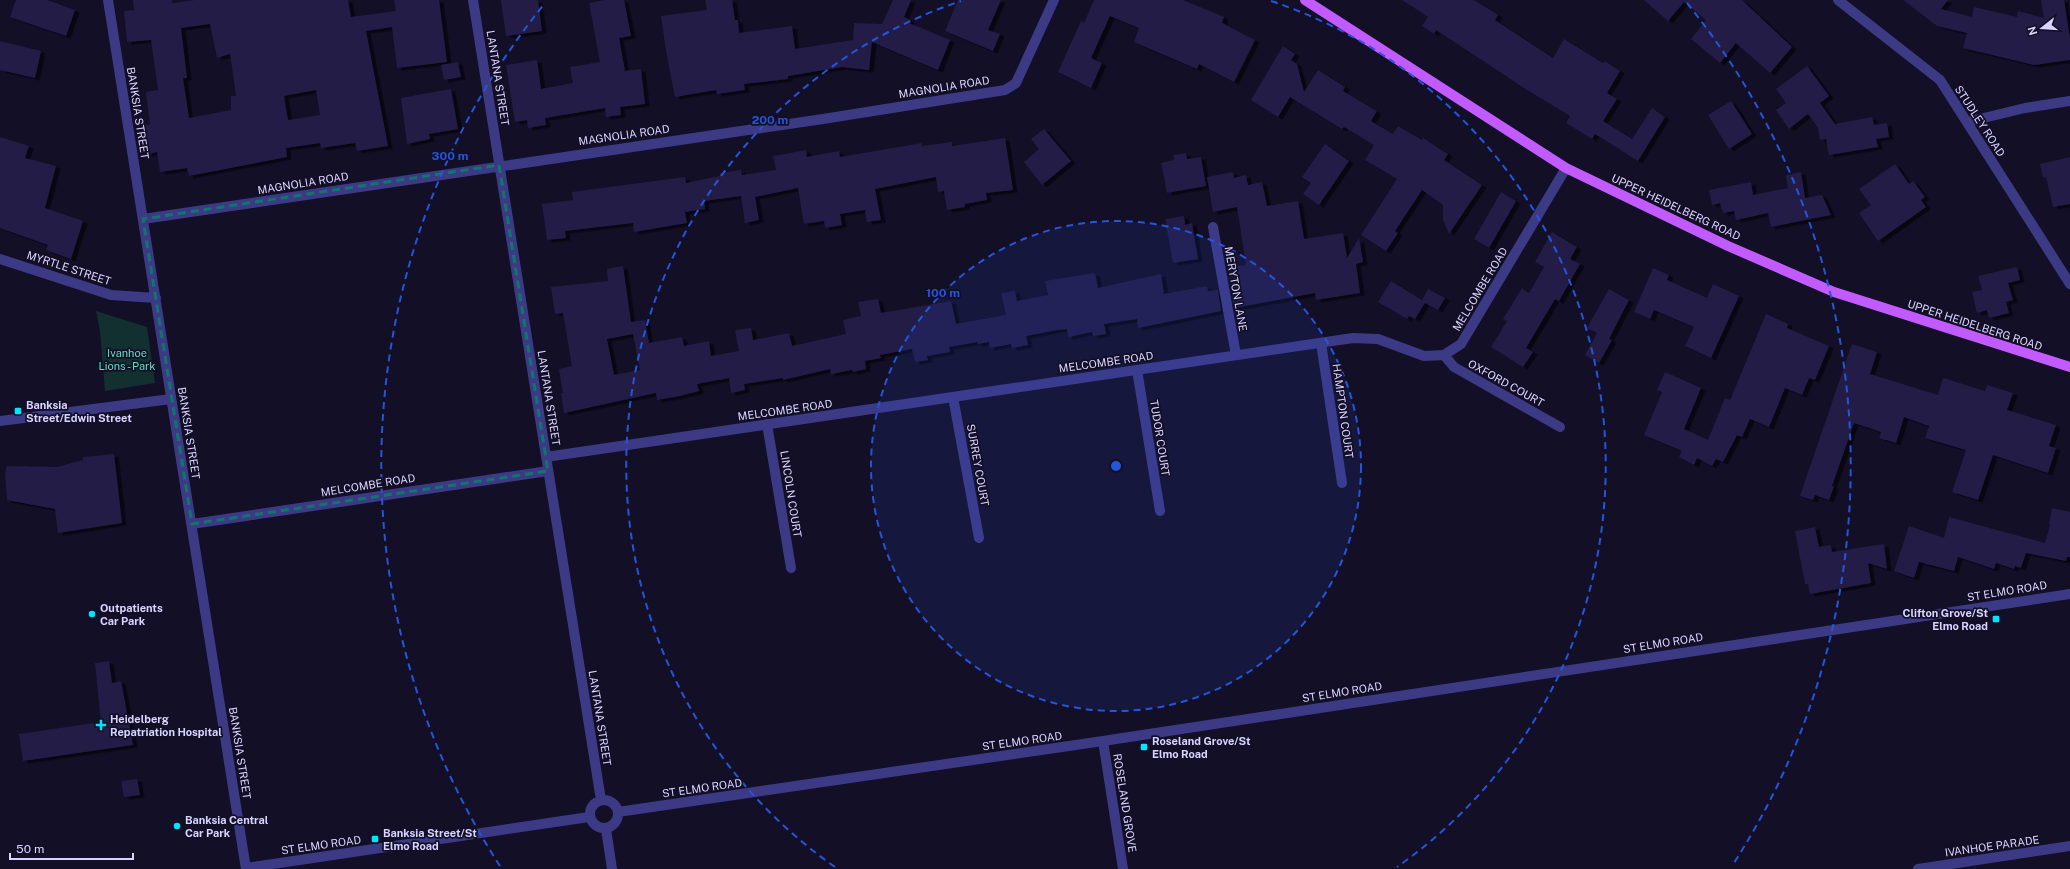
<svg xmlns="http://www.w3.org/2000/svg" width="2070" height="869" viewBox="0 0 2070 869" font-family="'Public Sans',sans-serif">
  <style>
    .green { fill: #12302f }
    .building { fill: #241b47; fill-rule: evenodd; filter: url(#shadow) }
    .lines { fill: none; stroke-linecap: round; stroke-linejoin: round }
    .minor { stroke: #3d3a85; stroke-width: 10 }
    .major { stroke: #c25bff; stroke-width: 10 }
    .marked { fill: none; stroke: #0f766e; stroke-width: 3; stroke-dasharray: 8 5; stroke-linejoin: round }
    .ring { fill: none; stroke: #2655da; stroke-width: 2; stroke-dasharray: 7 5 }
    .poi-dot { fill: #00e5ff; stroke: #130f26; stroke-width: 1.5 }
    .labels { text-anchor: middle; stroke-width: 3.5; stroke-linejoin: round; paint-order: stroke }
    .street-label { font-size: 11px; fill: #d9d4ff; stroke: #130f26 }
    .park-label { font-size: 11px; fill: #5fe0c0; stroke: #130f26 }
    .poi-label { font-size: 11px; font-weight: bold; fill: #d9d4ff; stroke: #130f26; text-anchor: start }
    .centre { fill: #2655da; stroke: #130f26; stroke-width: 2 }
    .ring-label { font-size: 12px; text-anchor: middle; font-weight: bold; fill: #2655da; stroke: #130f26; stroke-width: 3.5; stroke-linejoin: round; paint-order: stroke }
  </style>
  <defs>
    <filter id="shadow"><feDropShadow dx="4.5" dy="2.5" stdDeviation="0" flood-color="#0009"/></filter>
  </defs>
  <rect width="100%" height="100%" fill="#130f26"/>
  <!-- green -->
  <path class="green" d="M96 311 147 327 155 383 105 391 100 331Z"/>
  <!-- building -->
  <path class="building" d="M16 0H47L75 10 66 36 10 17Z
    M133 0H172V3L195 0H348L351 17 396 11 394 0H439L447 62 397 68 392 27 366 31 388 146 357 151 355 143 321 148 320 143 286 148 287 157 189 176 187 168 160 172 157 152 148 154 144 125 150 124 146 92 158 90 151 40 127 42 124 11 134 10ZM210 24 217 58 230 54 236 96H231V110L189 118 183 78H187L181 28ZM316 90 320 115 288 120 284 96Z
    M501 0H538L542 31 506 36Z
    M604 0H624L631 36 619 38 625 71 641 69 645 104 620 107 621 115 606 117 605 108 545 118 546 125 528 128 527 120 515 122 506 65 537 60 541 89 573 83 570 67 600 62 589 3Z
    M705 0H732L735 20H738L739 33 792 26 795 49 853 40 854 23 882 24 893 0H911L904 17 910 20 909 23 950 40 938 70 872 42 869 70 842 67 788 76V79L744 84 745 90 717 94 716 90 675 97 666 51 661 16 707 10Z
    M958 0H1001L988 30 1000 34 993 51 945 31Z
    M1094 0H1183L1224 17 1222 23 1255 40 1234 82 1199 64 1197 69 1134 42 1139 28 1110 16 1091 58 1102 63 1091 88 1058 72 1081 21 1084 23Z
    M1402 0H1474L1498 15 1495 20 1553 58 1564 39 1603 63 1605 61 1620 71 1607 93 1617 99 1603 121 1632 139 1652 108 1665 117 1638 161 1595 134 1592 139 1566 123 1570 116 1527 90 1436 30 1434 34 1422 26 1428 17Z
    M1644 0H1742L1792 47 1770 73 1736 43 1720 63 1691 39 1706 20 1684 2 1668 21Z
    M1903 0H1948L1941 9 1972 17 1974 7 2017 17 2018 11 2044 18 2041 0H2064L2070 38V60L2034 65 1963 48 1967 33 1937 26Z
    M0 41 41 51 35 78 0 70Z
    M1283 46 1295 54 1291 60 1297 64 1304 92 1318 70 1345 87 1343 91 1377 111 1371 121 1393 134 1398 126 1422 140 1423 138 1448 154 1444 160 1482 185 1449 234 1443 219V205L1422 190 1395 231 1398 233 1386 251 1361 235 1397 179 1365 160 1374 145 1344 127 1342 129 1290 97 1278 117 1251 100Z
    M458 62 461 77 444 80 441 65Z
    M1807 66 1829 96 1820 103 1835 124 1872 117 1874 125 1887 123 1889 137 1876 139 1878 147 1829 155 1826 139 1820 140 1818 128 1808 114 1789 129 1776 110 1786 103 1776 89Z
    M451 89 458 129 429 134 430 139 407 144 401 98Z
    M1731 101 1752 134 1729 149 1708 115Z
    M1044 129 1071 161 1042 185 1024 162 1039 149 1031 139Z
    M0 137 29 146 25 158 56 166 45 208 83 221 71 259 46 250 48 245 0 228Z
    M1005 138 1013 190 986 193 987 200 965 204V207L947 210 944 191 938 192 936 177 875 189 881 220 867 222 865 210 840 214 842 225 825 228 824 221 804 224 798 188 755 197 759 220 745 223 741 196 704 201 705 209 685 212 687 223 634 232 633 223 565 231 566 238 547 240 542 204 573 200 572 192 685 177 686 183 720 176V173L741 170 742 175 776 170 773 156 806 150 807 157 839 151 840 157 922 143V146L952 142V146Z
    M1325 144 1349 161 1319 205 1303 194 1311 183 1302 177Z
    M1186 153 1187 159 1201 157 1206 186 1167 193 1161 163 1174 160 1173 155Z
    M2070 157V204L2053 207 2046 177 2043 178 2040 164Z
    M1895 164 1909 184 1913 181 1925 197 1921 200 1926 207 1878 241 1859 213 1871 205 1859 189Z
    M1233 172 1234 178 1246 175 1248 185 1262 182 1267 206 1298 201 1304 239 1343 233 1347 258 1359 238 1363 262 1356 264 1360 293 1316 300 1315 293 1234 308 1230 287 1236 286 1232 267 1246 265 1237 207 1213 212 1207 177Z
    M1801 172 1805 198 1822 195 1831 215 1771 227 1768 213 1736 220 1734 211 1723 213 1720 203 1712 205 1709 190 1751 182 1753 195 1788 188 1786 175Z
    M1501 192 1516 201 1489 248 1474 239Z
    M1184 216 1185 225 1192 223 1198 259 1173 263 1165 219Z
    M1552 232 1577 247 1570 259 1580 264 1559 301 1555 299 1526 348 1533 352 1523 367 1491 347 1507 321 1503 319 1522 288 1529 293 1544 267 1535 262Z
    M623 266 631 322 645 320 649 343 682 337 684 346 709 341 711 356 739 351 735 330 751 328 753 340 789 333 792 346 846 334 843 320 861 316 858 302 878 299 881 313 951 301 956 324 1006 315 1001 293 1015 291 1017 301 1048 295 1045 281 1095 273 1098 288 1161 274 1164 294 1207 286 1208 291 1218 290 1221 311 1138 328 1137 319 1104 324 1106 334 1093 336 1092 332 1068 337 1067 329 1057 330 1026 336 1028 345 1012 348 1011 344 990 348 989 342 978 344 977 342 949 347 950 352 927 356 928 360 915 362 912 349 880 355 881 358 865 361 866 369 853 372 852 370 831 374 830 369 783 380V378L744 384 745 390 731 393 729 378 697 384 699 391 680 396 657 400 656 393 564 413 561 393H563L559 369 572 366 563 313 555 314 551 287 608 281 607 269ZM633 334 640 370 614 375 607 339Z
    M2017 267 2020 280 2008 283 2013 300 2006 302 2009 313 1989 318 1987 310 1977 313 1972 292 1982 290 1978 276Z
    M1653 268 1669 275 1667 280 1707 298 1713 284 1739 296 1711 358 1685 346 1694 327 1654 310 1650 319 1634 312Z
    M1391 281 1422 300 1428 289 1445 298 1438 310 1425 303 1415 319 1409 316 1407 319 1378 302Z
    M1609 289 1629 300 1609 339 1612 340 1599 363 1585 355 1597 333 1587 328Z
    M1766 314 1788 324 1787 328 1829 346 1815 380 1809 378 1802 395 1785 388 1769 427 1750 419 1742 437 1737 435 1723 462 1716 459 1712 466 1697 458 1694 465 1679 457 1682 451 1644 435 1662 392 1657 390 1665 372 1701 388 1684 429 1708 440 1725 398 1730 400Z
    M1852 344 1877 352 1870 374 1938 395 1943 378 1985 391 1987 385 2013 393 2007 410 2056 425 2049 446 2056 448 2048 473 1993 455 1978 500 1952 492 1966 450 1925 438 1929 426 1904 417 1896 443 1879 438 1881 432 1854 423 1832 486H1834L1829 500 1815 495 1813 500 1800 496Z
    M114 454 122 523 58 533 55 509 7 500 5 474 7 466 57 467 83 460V457Z
    M2052 508 2070 512V557H2067L2066 561 2026 553 2021 568 2015 566 2014 569 1996 563 1994 569 1958 557 1954 571 1919 562 1914 578 1894 571 1909 526 1944 538 1949 517 2045 543 2050 525 2049 524Z
    M1815 527 1819 547 1831 545 1832 552 1884 544 1887 569 1868 563 1871 583 1810 594 1808 584H1805L1795 531Z
    M109 661 112 683 121 681 133 745 23 761 19 734 101 722 95 663Z
    M137 779 140 795 124 797 121 781Z"/>
  <g class="lines">
    <!-- minor -->
    <path class="minor" d="M108 0 246 869
      M473 0 601 800
      M1838 0 1940 80 2070 284
      M1967 122 2025 108 2070 101
      M143 219 823 119 1005 90 1016 83 1054 0
      M1213 227 1236 355
      M0 259 111 295 156 298
      M1321 343 1342 483
      M1444 355 1454 367 1560 427
      M1137 370 1160 511
      M953 397 979 538
      M0 421 171 399
      M767 424 791 568
      M546 457 1353 338 1378 339 1424 356 1444 355 1461 344 1566 168
      M192 524 548 471
      M1103 741 1123 869
      M590 814a14 14 0 1 1 28 0a14 14 0 1 1-28 0Z
      M618 812 1103 741 2070 594
      M606 829 612 869
      M246 868 589 817
      M1918 869 2070 846"/>
    <!-- major -->
    <path class="major" d="M1305 0 1566 168 1728 246 1834 292 2070 367"/>
  </g>
  <!-- marked area -->
  <path class="marked" d="M499 165 548 471 192 524 143 219Z"/>
  <!-- distance rings -->
  <circle cx="1116" cy="466" r="245" fill="#2655da" fill-opacity=".12"/>
  <g class="ring">
    <circle cx="1116" cy="466" r="245"/>
    <path d="M835 867A490 490 0 0 1 961 1M1271 1A490 490 0 0 1 1397 867"/>
    <path d="M500 866A735 735 0 0 1 545 3M1687 3A735 735 0 0 1 1732 866"/>
  </g>
  <!-- markers -->
  <g class="poi-dot">
    <rect x="14" y="407" width="8" height="8" rx="2"/>
    <circle cx="92" cy="614" r="4"/>
    <rect x="1992" y="615" width="8" height="8" rx="2"/>
    <path d="M99 719h4v4h4v4h-4v4h-4v-4h-4v-4h4z"/>
    <rect x="1140" y="743" width="8" height="8" rx="2"/>
    <circle cx="177" cy="826" r="4"/>
    <rect x="371" y="835" width="8" height="8" rx="2"/>
  </g>
  <g class="labels">
    <!-- street labels -->
    <g class="street-label">
      <text transform="translate(498 78) rotate(81)" y="4">LANTANA STREET</text>
      <text transform="translate(944 87) rotate(-9)" y="4">MAGNOLIA ROAD</text>
      <text transform="translate(138 113) rotate(81)" y="4">BANKSIA STREET</text>
      <text transform="translate(1980 121) rotate(57)" y="4">STUDLEY ROAD</text>
      <text transform="translate(624 135) rotate(-8)" y="4">MAGNOLIA ROAD</text>
      <text transform="translate(303 183) rotate(-9)" y="4">MAGNOLIA ROAD</text>
      <text transform="translate(1676 207) rotate(25)" y="4">UPPER HEIDELBERG ROAD</text>
      <text transform="translate(69 268) rotate(18)" y="4">MYRTLE STREET</text>
      <text transform="translate(1236 289) rotate(80)" y="4">MERYTON LANE</text>
      <text transform="translate(1480 289) rotate(-59)" y="4">MELCOMBE ROAD</text>
      <text transform="translate(1975 325) rotate(18)" y="4">UPPER HEIDELBERG ROAD</text>
      <text transform="translate(1106 362) rotate(-8)" y="4">MELCOMBE ROAD</text>
      <text transform="translate(1506 383) rotate(29)" y="4">OXFORD COURT</text>
      <text transform="translate(549 398) rotate(81)" y="4">LANTANA STREET</text>
      <text transform="translate(785 410) rotate(-8)" y="4">MELCOMBE ROAD</text>
      <text transform="translate(1343 411) rotate(82)" y="4">HAMPTON COURT</text>
      <text transform="translate(189 433) rotate(81)" y="4">BANKSIA STREET</text>
      <text transform="translate(1160 438) rotate(81)" y="4">TUDOR COURT</text>
      <text transform="translate(978 465) rotate(80)" y="4">SURREY COURT</text>
      <text transform="translate(368 485) rotate(-9)" y="4">MELCOMBE ROAD</text>
      <text transform="translate(791 494) rotate(81)" y="4">LINCOLN COURT</text>
      <text transform="translate(2007 591) rotate(-9)" y="4">ST ELMO ROAD</text>
      <text transform="translate(1663 643) rotate(-9)" y="4">ST ELMO ROAD</text>
      <text transform="translate(1342 692) rotate(-9)" y="4">ST ELMO ROAD</text>
      <text transform="translate(600 718) rotate(81)" y="4">LANTANA STREET</text>
      <text transform="translate(1022 741) rotate(-8)" y="4">ST ELMO ROAD</text>
      <text transform="translate(240 753) rotate(81)" y="4">BANKSIA STREET</text>
      <text transform="translate(702 788) rotate(-8)" y="4">ST ELMO ROAD</text>
      <text transform="translate(1125 803) rotate(81)" y="4">ROSELAND GROVE</text>
      <text transform="translate(321 845) rotate(-8)" y="4">ST ELMO ROAD</text>
      <text transform="translate(1992 846) rotate(-8)" y="4">IVANHOE PARADE</text>
    </g>
    <!-- park labels -->
    <g class="park-label">
      <text x="127" y="357">Ivanhoe<tspan x="127" dy="13">Lions - Park</tspan></text>
    </g>
    <!-- poi labels -->
    <g class="poi-label">
      <text x="26" y="409">Banksia<tspan x="26" dy="13">Street/Edwin Street</tspan></text>
      <text x="100" y="612">Outpatients<tspan x="100" dy="13">Car Park</tspan></text>
      <text x="1988" y="617" text-anchor="end">Clifton Grove/St<tspan x="1988" dy="13">Elmo Road</tspan></text>
      <text x="110" y="723">Heidelberg<tspan x="110" dy="13">Repatriation Hospital</tspan></text>
      <text x="1152" y="745">Roseland Grove/St<tspan x="1152" dy="13">Elmo Road</tspan></text>
      <text x="185" y="824">Banksia Central<tspan x="185" dy="13">Car Park</tspan></text>
      <text x="383" y="837">Banksia Street/St<tspan x="383" dy="13">Elmo Road</tspan></text>
    </g>
  </g>
  <circle cx="1116" cy="466" r="6" class="centre"/>
  <g class="ring-label">
    <text x="770" y="124">200 m</text>
    <text x="450" y="160">300 m</text>
    <text x="943" y="297">100 m</text>
  </g>
  <!-- north arrow -->
  <g transform="translate(2042 28) rotate(253)" stroke="#130f26" stroke-width="3" paint-order="stroke">
  <path d="M0-3L7 15L0 10L-7 15Z" fill="#d9d4ff"/>
  <text y="-6" font-size="11" font-weight="bold" text-anchor="middle" fill="#d9d4ff">N</text>
  </g>
  <!-- scale -->
  <path d="M10 853v6h123v-6" fill="none" stroke="#d9d4ff" stroke-width="2"/>
  <text x="16" y="853" font-size="12" fill="#d9d4ff" stroke="#130f26" stroke-width="3" paint-order="stroke">50 m</text>
</svg>
